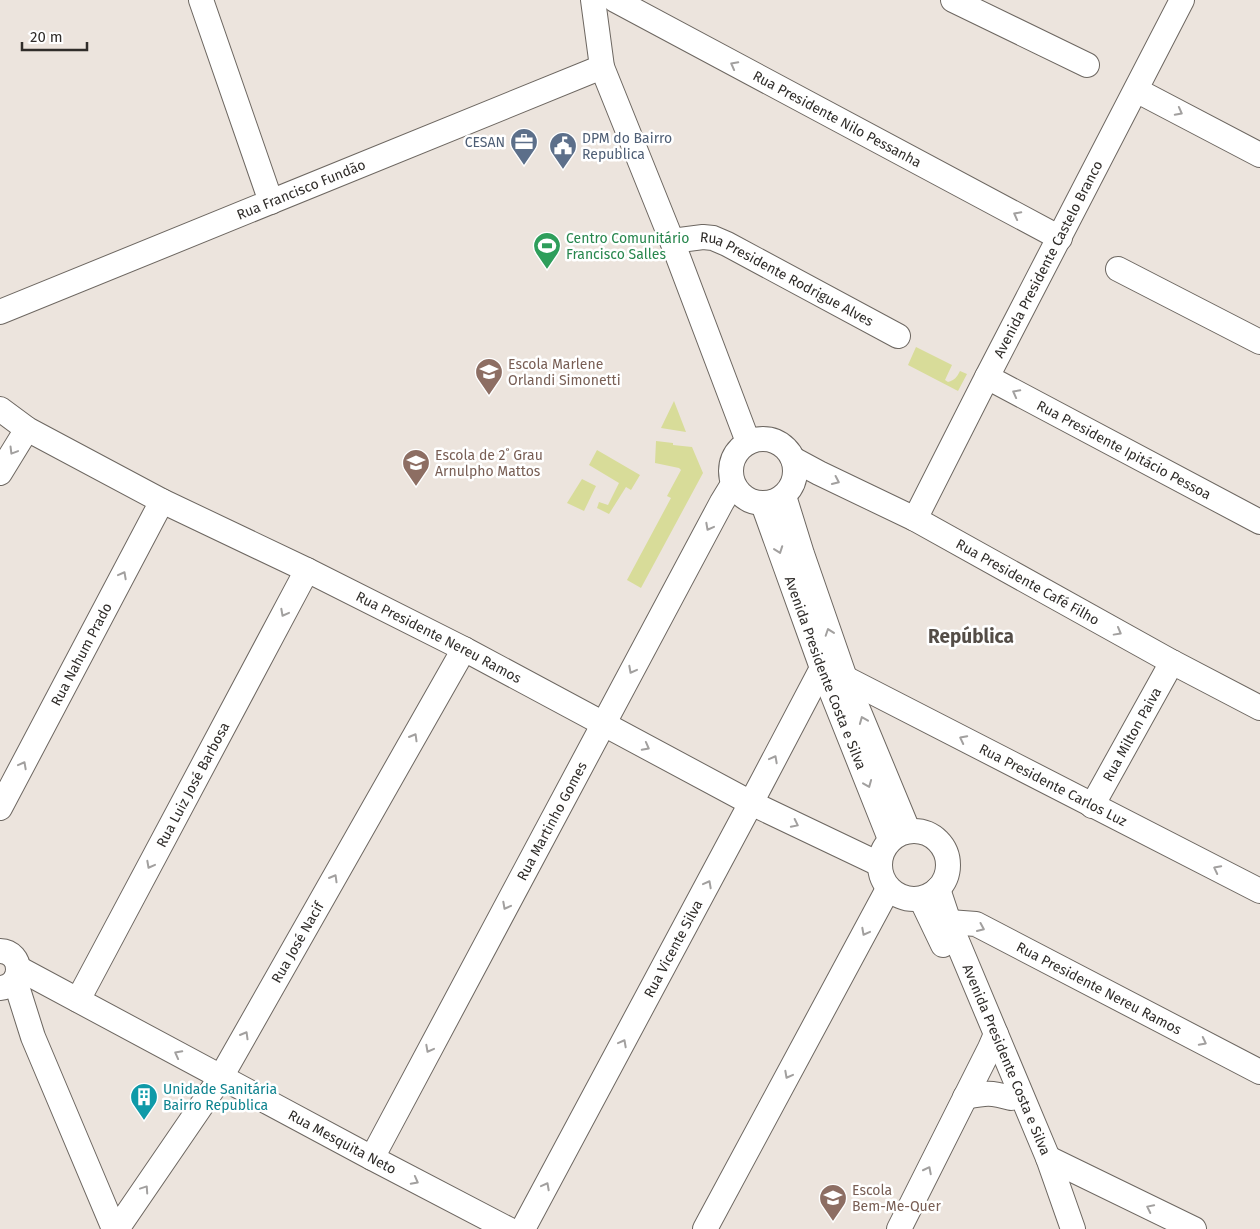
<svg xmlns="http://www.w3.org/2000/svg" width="1260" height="1229" viewBox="0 0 1260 1229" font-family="'Fira Sans',sans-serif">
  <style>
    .green { fill: #d8dc99 }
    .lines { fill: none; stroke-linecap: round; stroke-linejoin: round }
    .minor-casing { stroke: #6d6761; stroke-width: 26 }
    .minor { stroke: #fff; stroke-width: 24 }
    .oneway { stroke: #a2a09f }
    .labels { text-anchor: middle; stroke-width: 5; stroke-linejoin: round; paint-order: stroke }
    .street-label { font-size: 14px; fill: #302d2a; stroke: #fff }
    .service-label { font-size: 14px; fill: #4e5e75; stroke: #fff; text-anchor: start }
    .leisure-label { font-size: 14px; fill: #27864d; stroke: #fff; text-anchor: start }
    .education-label { font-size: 14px; fill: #785e54; stroke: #fff; text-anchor: start }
    .culture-label { font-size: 14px; fill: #0d838f; stroke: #fff; text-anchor: start }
    .district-label { font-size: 19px; font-weight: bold; fill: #544d47; stroke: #fff }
  </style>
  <rect width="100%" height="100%" fill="#ece4dd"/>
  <!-- green -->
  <path class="green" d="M916 347 952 365 945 380 948 382C955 380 957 377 960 371L967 374 958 391 908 365Z
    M674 401 686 432 661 428Z
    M656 441 673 443V445L692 447 703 473 641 588 627 580 671 498 667 496 681 470 679 468 655 463Z
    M597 450 640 475 631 490 626 487 609 514 597 508 599 502 608 505 619 483 589 465Z
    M582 479 596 486 584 511 567 503Z"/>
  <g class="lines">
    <defs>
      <g id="minor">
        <path d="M201 0 271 202"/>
        <path d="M593 0 602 67 672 241 748 442"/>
        <path id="s1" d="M615 0 1060 238"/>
        <path d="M953 0 1087 65"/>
        <path d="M1136 90 1260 155"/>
        <path id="s2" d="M672 241 703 237 713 238 727 244 898 336"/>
        <path d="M1118 269 1260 342"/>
        <path id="s3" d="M0 312 602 67"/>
        <path id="s4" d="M987 377 1260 522"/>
        <path id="s5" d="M0 409 27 429 162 501 307 570 464 649 751 803 879 864"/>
        <circle cx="763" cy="471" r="32"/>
        <path id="s6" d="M793 459 819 473 915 519 1172 662 1260 708"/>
        <path d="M0 473 27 429"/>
        <path d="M784 496 802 554 845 678 908 830"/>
        <path id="s7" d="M763 504 822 668 890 839"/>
        <path id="s8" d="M915 519 987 377 1182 0"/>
        <path id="s9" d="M845 678 1260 891"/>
        <path id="s10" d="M1092 806 1172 662"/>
        <path id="s11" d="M0 808 162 501"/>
        <circle cx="914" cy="865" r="34"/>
        <path id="s12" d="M938 889 949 922 1048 1158 1073 1229"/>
        <path d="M921 899 943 945"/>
        <path id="s13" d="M936 924 949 922 976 924 1260 1072"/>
        <path d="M0 951C24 952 24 986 0 988"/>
        <path id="s14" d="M18 968 372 1158 508 1229"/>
        <path d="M15 980 33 1037 114 1229"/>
        <path id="s15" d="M78 1000 307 570"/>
        <path d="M965 1097C986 1093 990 1092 1011 1098"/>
        <path id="s16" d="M372 1158 722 502 733 484"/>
        <path d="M1048 1158 1194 1229"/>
        <path id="s17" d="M117 1229 221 1077 464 649"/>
        <path id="s18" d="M523 1229 751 803 822 668"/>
        <path d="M705 1229 888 889"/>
        <path d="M899 1229 990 1048 996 1034"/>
      </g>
    </defs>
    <!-- minor casing -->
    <use href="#minor" class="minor-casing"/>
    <!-- minor -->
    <use href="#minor" class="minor"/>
  </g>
  <!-- one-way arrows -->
  <defs><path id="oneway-chevron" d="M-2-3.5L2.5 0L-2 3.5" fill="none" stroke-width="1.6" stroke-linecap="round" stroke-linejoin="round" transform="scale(1.25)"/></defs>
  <g class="oneway">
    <use href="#oneway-chevron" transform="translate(734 65) rotate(-152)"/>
    <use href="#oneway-chevron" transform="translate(1179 112) rotate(28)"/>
    <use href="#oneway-chevron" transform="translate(1017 215) rotate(-152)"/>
    <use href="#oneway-chevron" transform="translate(1016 393) rotate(-152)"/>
    <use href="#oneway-chevron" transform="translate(13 451) rotate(121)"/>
    <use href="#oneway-chevron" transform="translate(836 481) rotate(25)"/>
    <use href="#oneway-chevron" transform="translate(709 527) rotate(118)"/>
    <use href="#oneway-chevron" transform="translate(779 550) rotate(70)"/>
    <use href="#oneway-chevron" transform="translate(123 575) rotate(-62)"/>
    <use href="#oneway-chevron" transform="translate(284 613) rotate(118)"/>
    <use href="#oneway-chevron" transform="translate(829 632) rotate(-109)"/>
    <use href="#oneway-chevron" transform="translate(1118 632) rotate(29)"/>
    <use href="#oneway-chevron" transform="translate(632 670) rotate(118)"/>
    <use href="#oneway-chevron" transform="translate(863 720) rotate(-112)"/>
    <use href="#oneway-chevron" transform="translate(414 737) rotate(-60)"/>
    <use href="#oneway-chevron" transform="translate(963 739) rotate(-153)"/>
    <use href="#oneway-chevron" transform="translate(646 747) rotate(28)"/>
    <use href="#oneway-chevron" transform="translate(774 759) rotate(-62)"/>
    <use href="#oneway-chevron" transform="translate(23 765) rotate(-62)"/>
    <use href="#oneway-chevron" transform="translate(868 784) rotate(68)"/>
    <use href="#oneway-chevron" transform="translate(795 824) rotate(26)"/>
    <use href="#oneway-chevron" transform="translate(150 865) rotate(118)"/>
    <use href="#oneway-chevron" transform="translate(1217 869) rotate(-153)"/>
    <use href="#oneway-chevron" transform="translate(334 878) rotate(-60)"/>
    <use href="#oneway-chevron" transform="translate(708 884) rotate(-62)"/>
    <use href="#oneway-chevron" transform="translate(506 906) rotate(118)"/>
    <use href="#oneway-chevron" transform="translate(981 928) rotate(24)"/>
    <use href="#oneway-chevron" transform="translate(865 932) rotate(118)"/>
    <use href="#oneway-chevron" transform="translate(245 1035) rotate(-60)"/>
    <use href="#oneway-chevron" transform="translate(1203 1042) rotate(27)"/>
    <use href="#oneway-chevron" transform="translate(623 1043) rotate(-62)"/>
    <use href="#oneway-chevron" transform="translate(429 1049) rotate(118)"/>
    <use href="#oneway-chevron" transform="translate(178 1054) rotate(-152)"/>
    <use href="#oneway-chevron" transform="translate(788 1075) rotate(118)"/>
    <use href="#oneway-chevron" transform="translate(928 1170) rotate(-63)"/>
    <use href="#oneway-chevron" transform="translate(415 1181) rotate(28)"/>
    <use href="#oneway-chevron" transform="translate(546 1186) rotate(-62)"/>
    <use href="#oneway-chevron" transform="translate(145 1189) rotate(-56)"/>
    <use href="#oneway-chevron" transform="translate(1150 1208) rotate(-154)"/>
  </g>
  <!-- icons -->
  <defs>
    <symbol id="office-pin" viewBox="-11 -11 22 30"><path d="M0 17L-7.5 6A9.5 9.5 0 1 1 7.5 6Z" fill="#5c6f8a" stroke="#fff"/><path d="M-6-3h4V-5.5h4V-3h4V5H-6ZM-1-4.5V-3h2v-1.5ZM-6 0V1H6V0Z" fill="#fff"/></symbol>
    <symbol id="civic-pin" viewBox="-11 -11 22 30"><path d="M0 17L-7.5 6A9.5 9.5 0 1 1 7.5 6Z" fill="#5c6f8a" stroke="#fff"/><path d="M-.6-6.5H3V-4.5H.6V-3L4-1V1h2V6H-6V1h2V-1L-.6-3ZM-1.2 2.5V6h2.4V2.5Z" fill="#fff"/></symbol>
    <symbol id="stadium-pin" viewBox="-11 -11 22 30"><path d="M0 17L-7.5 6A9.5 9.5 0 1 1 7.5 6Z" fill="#2e9e5b" stroke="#fff"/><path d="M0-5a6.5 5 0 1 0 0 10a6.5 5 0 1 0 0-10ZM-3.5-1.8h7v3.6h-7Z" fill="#fff"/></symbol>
    <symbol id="university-pin" viewBox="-11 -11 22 30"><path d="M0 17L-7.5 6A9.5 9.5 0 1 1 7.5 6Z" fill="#8d6e63" stroke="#fff"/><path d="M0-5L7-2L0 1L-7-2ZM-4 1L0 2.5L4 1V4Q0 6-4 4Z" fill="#fff"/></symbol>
    <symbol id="school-pin" viewBox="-11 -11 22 30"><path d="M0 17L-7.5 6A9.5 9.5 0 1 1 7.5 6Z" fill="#8d6e63" stroke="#fff"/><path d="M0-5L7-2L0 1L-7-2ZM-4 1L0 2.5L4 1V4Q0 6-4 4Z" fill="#fff"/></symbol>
    <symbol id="building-pin" viewBox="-11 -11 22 30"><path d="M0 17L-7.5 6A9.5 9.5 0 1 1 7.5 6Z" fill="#0f9aa8" stroke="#fff"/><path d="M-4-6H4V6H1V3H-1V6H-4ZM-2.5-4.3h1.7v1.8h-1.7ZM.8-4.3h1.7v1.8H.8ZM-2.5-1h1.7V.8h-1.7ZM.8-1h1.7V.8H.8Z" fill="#fff"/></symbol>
  </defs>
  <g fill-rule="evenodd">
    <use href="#office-pin" x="508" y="126" width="32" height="43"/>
    <use href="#civic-pin" x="547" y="130" width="32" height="43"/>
    <use href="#stadium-pin" x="531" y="230" width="32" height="43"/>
    <use href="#university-pin" x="473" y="356" width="32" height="43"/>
    <use href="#school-pin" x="400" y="447" width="32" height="43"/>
    <use href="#building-pin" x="128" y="1081" width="32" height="43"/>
    <use href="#school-pin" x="817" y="1182" width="32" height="43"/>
  </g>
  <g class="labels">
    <!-- street labels -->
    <g class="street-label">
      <text dy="5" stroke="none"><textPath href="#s1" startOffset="252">Rua Presidente Nilo Pessanha</textPath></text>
      <text dy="5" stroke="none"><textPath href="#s3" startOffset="325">Rua Francisco Fundão</textPath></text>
      <text dy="5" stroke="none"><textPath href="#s8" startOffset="292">Avenida Presidente Castelo Branco</textPath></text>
      <text dy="5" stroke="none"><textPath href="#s2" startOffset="125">Rua Presidente Rodrigue Alves</textPath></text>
      <text dy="5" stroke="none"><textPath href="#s4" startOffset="155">Rua Presidente Ipitácio Pessoa</textPath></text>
      <text dy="5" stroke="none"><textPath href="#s6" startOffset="265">Rua Presidente Café Filho</textPath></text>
      <text dy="5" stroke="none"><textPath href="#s5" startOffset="495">Rua Presidente Nereu Ramos</textPath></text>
      <text dy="5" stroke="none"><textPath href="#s11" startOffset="174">Rua Nahum Prado</textPath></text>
      <text dy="5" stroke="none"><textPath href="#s7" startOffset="180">Avenida Presidente Costa e Silva</textPath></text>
      <text dy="5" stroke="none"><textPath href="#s10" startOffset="82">Rua Milton Paiva</textPath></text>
      <text dy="5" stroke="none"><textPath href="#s15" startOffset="244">Rua Luiz José Barbosa</textPath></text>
      <text dy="5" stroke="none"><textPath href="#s9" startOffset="234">Rua Presidente Carlos Luz</textPath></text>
      <text dy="5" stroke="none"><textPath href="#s16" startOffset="382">Rua Martinho Gomes</textPath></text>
      <text dy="5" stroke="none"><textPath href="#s17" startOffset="339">Rua José Nacif</textPath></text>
      <text dy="5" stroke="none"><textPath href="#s18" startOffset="318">Rua Vicente Silva</textPath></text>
      <text dy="5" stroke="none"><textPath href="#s13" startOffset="179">Rua Presidente Nereu Ramos</textPath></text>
      <text dy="5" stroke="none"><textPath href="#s12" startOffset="184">Avenida Presidente Costa e Silva</textPath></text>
      <text dy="5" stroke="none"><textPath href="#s14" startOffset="368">Rua Mesquita Neto</textPath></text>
    </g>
    <!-- service labels -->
    <g class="service-label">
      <text x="582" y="143">DPM do Bairro<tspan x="582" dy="16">Republica</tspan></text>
      <text x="505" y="147" text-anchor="end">CESAN</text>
    </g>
    <!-- leisure labels -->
    <g class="leisure-label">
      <text x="566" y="243">Centro Comunitário<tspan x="566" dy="16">Francisco Salles</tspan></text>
    </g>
    <!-- education labels -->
    <g class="education-label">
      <text x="508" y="369">Escola Marlene<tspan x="508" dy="16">Orlandi Simonetti</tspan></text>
      <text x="435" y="460">Escola de 2˚ Grau<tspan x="435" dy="16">Arnulpho Mattos</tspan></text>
      <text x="852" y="1195">Escola<tspan x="852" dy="16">Bem-Me-Quer</tspan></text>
    </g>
    <!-- culture labels -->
    <g class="culture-label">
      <text x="163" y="1094">Unidade Sanitária<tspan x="163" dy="16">Bairro Republica</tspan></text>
    </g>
    <!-- district labels -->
    <g class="district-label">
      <text x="971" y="643">República</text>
    </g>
  </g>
  <!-- scale -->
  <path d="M22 42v8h65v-8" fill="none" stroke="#302d2a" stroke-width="2.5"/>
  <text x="30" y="42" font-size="15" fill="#302d2a" stroke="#ffffff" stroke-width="4" paint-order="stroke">20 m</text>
</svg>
